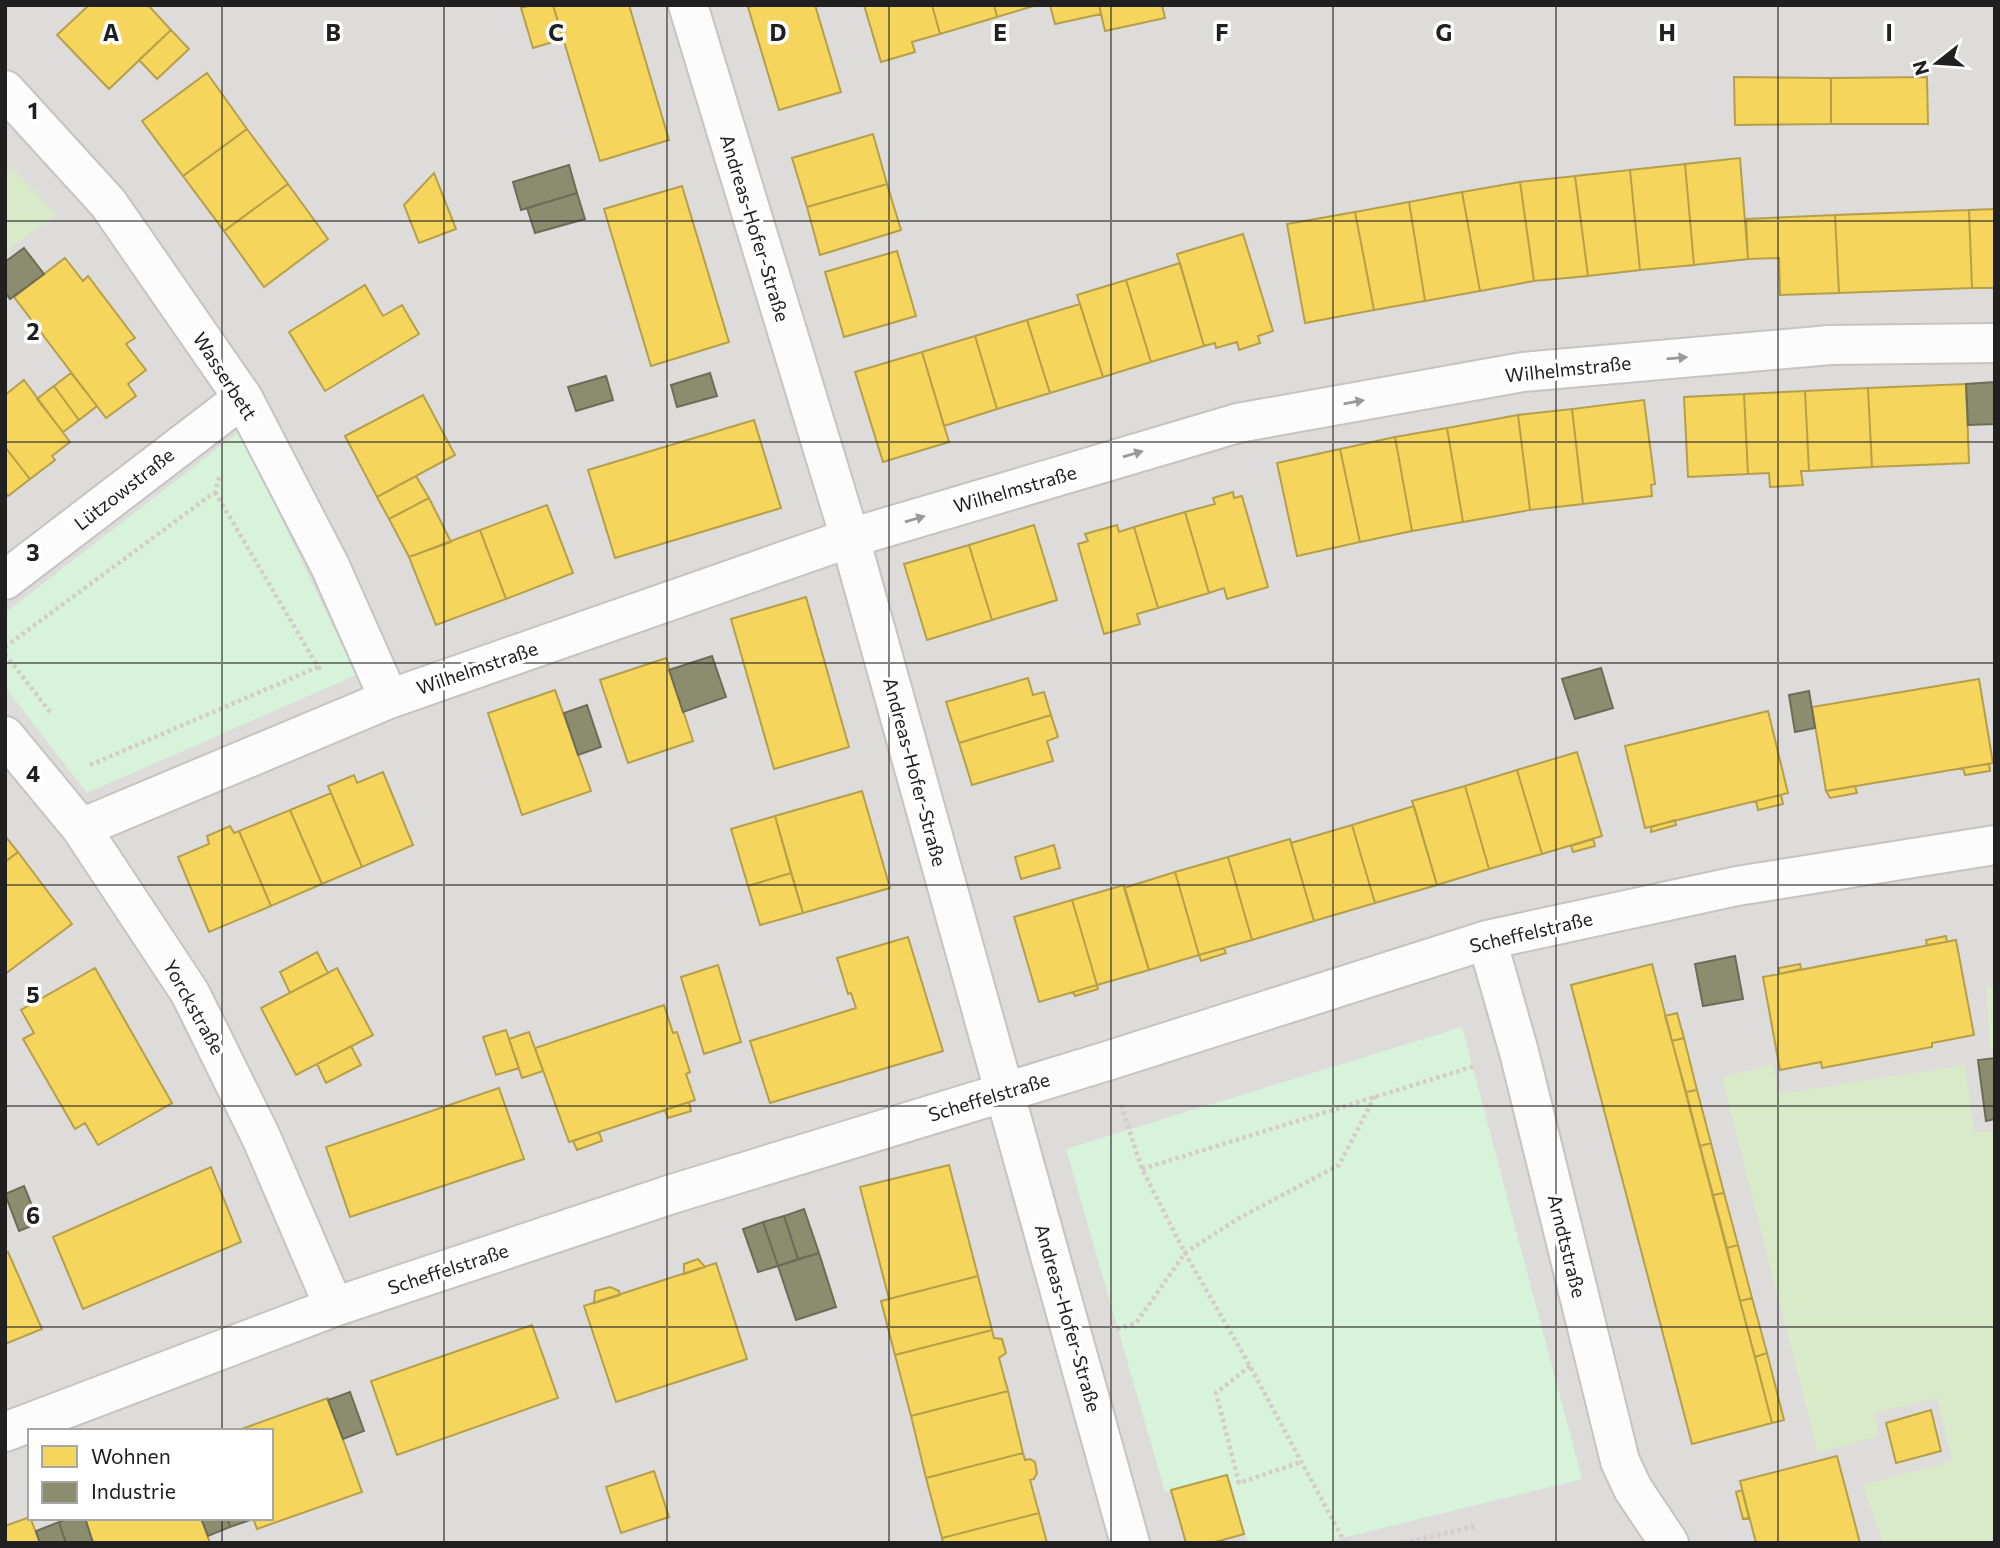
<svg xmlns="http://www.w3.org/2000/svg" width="2000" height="1548" viewBox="0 0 2000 1548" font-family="Commissioner,sans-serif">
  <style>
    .residential { fill: #dddcda; fill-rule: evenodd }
    .grass { fill: #d8eac8 }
    .park { fill: #d7f3d9 }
    .homes { fill: #f6d55c; stroke: #b69f4a; stroke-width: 2 }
    .industry { fill: #8c8c6e; stroke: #6c6c57; stroke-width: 2 }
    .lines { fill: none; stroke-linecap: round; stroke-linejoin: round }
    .minor-casing { stroke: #c5c4c3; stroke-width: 42 }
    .path { stroke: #d7cbc8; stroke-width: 4.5; stroke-dasharray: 3.5 3.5; stroke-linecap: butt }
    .minor { stroke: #fcfcfc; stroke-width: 38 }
    .oneway { fill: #999 }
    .grid { fill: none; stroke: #202020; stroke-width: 2; stroke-opacity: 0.55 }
    .labels { text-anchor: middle; stroke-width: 7; stroke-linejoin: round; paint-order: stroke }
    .street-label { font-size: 19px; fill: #202020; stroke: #fff }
    .grid-label { font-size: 23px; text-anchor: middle; font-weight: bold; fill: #202020; stroke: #fff; stroke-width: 7; stroke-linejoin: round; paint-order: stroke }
  </style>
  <rect width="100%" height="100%" fill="#eeece8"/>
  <!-- residential -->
  <path class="residential" d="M5 5H1995V1543H5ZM30 1431H271V1518H30Z"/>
  <!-- grass -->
  <path class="grass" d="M12 167 56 215 5 252V174Z
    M1986 984 1995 991V1048H1990Z
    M1772 1064 1780 1094 1965 1065 1974 1133 1995 1131V1538L1976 1543H1883L1863 1485 1952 1461 1937 1398 1874 1413 1878 1436 1818 1453 1722 1078Z"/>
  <!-- park -->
  <path class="park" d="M240 431 356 675 87 793 5 687V613Z
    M1462 1027 1582 1479 1322 1543H1248L1228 1474 1165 1492 1066 1149Z"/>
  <!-- homes -->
  <path class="homes" d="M89 5H148L171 30 109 89 57 35Z
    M531 5H553L563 39 533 48 521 8Z
    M553 5H629L669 140 600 161Z
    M756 5H815L841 92 779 110 748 7Z
    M864 5H932L940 34 912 42 915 52 881 62Z
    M932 5H994L997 17 940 34Z
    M994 5H1037L997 17Z
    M1050 5H1099L1101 14 1055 24Z
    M1099 5H1162L1165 18 1105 31Z
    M171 30 189 49 157 79 139 60Z
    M207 73 247 129 183 176 142 121Z
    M1734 77 1831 78V124L1735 125Z
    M1927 77 1928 124H1831V78Z
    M247 129 288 184 224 231 183 176Z
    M873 134 887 184 807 207 792 158Z
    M1740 158 1748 259 1694 265 1685 164Z
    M1685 164 1694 265 1640 270 1630 170Z
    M1630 170 1640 270 1588 276 1575 176Z
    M434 173 456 229 419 243 404 205Z
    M1575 176 1588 276 1534 281 1520 182Z
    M1520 182 1534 281 1480 291 1462 192Z
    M288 184 328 239 264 287 224 231Z
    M887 184 901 230 820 255 807 207Z
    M682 186 729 342 651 366 604 209Z
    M1462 192 1480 291 1425 301 1409 202Z
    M1409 202 1425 301 1374 310 1355 212Z
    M1995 209V288H1972L1969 210Z
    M1969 210 1972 288 1839 293 1835 215Z
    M1355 212 1374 310 1305 323 1287 224Z
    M1835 215 1839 293 1780 295 1779 258 1748 259 1746 219Z
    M1243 234 1273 331 1258 336 1260 343 1239 350 1237 342 1216 348 1215 343 1204 346 1177 254Z
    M897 251 916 316 844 337 825 272Z
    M65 258 83 281 88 276 135 338 126 344 146 370 128 384 136 396 106 418 14 297Z
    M1180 263 1204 346 1151 362 1126 280Z
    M1126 280 1151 362 1103 377 1077 295Z
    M365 285 383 316 402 305 419 334 325 391 289 332Z
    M1080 304 1103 377 1050 393 1027 320Z
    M1027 320 1050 393 997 409 975 336Z
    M975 336 997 409 944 426 922 352Z
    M922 352 949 442 883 462 855 372Z
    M71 373 97 406 79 420 54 386Z
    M24 380 70 442 52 456 55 460 30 479 5 447V395Z
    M1966 384 1969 463 1872 467 1868 388Z
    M54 386 79 420 63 432 37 399Z
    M1868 388 1872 467 1809 471 1805 391Z
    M1805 391 1809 471H1801L1803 485 1770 487 1769 473 1748 474 1744 394Z
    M1744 394 1748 474 1688 477 1684 397Z
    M423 395 455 455 377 497 345 436Z
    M1644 400 1655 484 1651 485 1652 496 1583 504 1572 409Z
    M1572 409 1583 504 1530 510 1518 415Z
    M1518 415 1530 510 1463 522 1447 428Z
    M754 420 781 508 615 558 588 470Z
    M1447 428 1463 522 1412 531 1395 437Z
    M1395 437 1412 531 1360 542 1340 449Z
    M5 447 30 479 8 496 5 492Z
    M1340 449 1360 542 1297 556 1277 463Z
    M416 476 429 498 389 519 377 497Z
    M1233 492 1234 498 1242 496 1268 587 1227 599 1224 588 1209 593 1185 512 1215 504 1213 498Z
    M429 498 451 542 409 557 389 519Z
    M547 505 573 573 506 599 480 530Z
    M1185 512 1209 593 1158 608 1134 527Z
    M1034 525 1057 600 992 620 969 545Z
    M1117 525 1119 532 1134 527 1158 608 1137 614 1140 624 1104 634 1078 544 1088 541 1085 534Z
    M480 530 506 599 436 625 409 557Z
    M969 545 992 620 927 640 904 564Z
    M806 597 849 747 774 769 731 619Z
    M666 658 693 741 628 763 600 680Z
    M1028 678 1033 695 1044 692 1051 715 959 743 946 702Z
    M1979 679 1993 763 1826 791 1812 707Z
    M1979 679 1993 763 1826 791 1812 707Z
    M555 690 591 791 522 815 488 713Z
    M1768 711 1788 793 1645 828 1625 746Z
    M1051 715 1058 737 1047 741 1053 761 972 785 959 743Z
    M1577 752 1602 836 1542 854 1517 770Z
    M1989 764 1990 771 1965 775 1963 768Z
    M1517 770 1542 854 1489 869 1465 786Z
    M383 772 413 845 362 867 328 786 354 775 357 783Z
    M1465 786 1489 869 1437 885 1412 801Z
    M1855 786 1857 793 1830 798 1826 791Z
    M862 791 890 888 803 913 775 816Z
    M331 793 362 867 322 884 290 810Z
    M1781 795 1783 804 1758 810 1756 801Z
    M1414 806 1437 885 1375 903 1352 825Z
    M290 810 322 884 271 906 239 831Z
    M775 816 791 873 748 886 731 829Z
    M1675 820 1676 825 1651 832V827Z
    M1352 825 1375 903 1314 921 1291 843Z
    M230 826 234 833 239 831 271 906 209 932 178 857 209 844 207 836Z
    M5 836 18 852 5 862Z
    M1290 839 1314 921 1252 940 1228 857Z
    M1593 839 1595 846 1573 852 1571 846Z
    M1054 845 1060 868 1021 879 1015 857Z
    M18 852 72 924 5 974V862Z
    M1228 857 1252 940 1199 955 1175 872Z
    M1175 872 1199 955 1149 970 1124 888Z
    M791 873 803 913 760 925 748 886Z
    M1124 885 1149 970 1097 985 1072 900Z
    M1072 900 1097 985 1039 1002 1014 917Z
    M1946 936 1947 942 1927 945 1926 940Z
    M908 937 943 1051 770 1103 750 1041 856 1008 851 993 848 994 837 958Z
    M1956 940 1974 1035 1932 1043V1047L1822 1068 1821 1062 1780 1070 1763 977Z
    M1224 948 1226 953 1201 961 1199 955Z
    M317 952 328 973 290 993 280 972Z
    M1652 964 1772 1423 1692 1444 1571 985Z
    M1800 964 1801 969 1779 974V968Z
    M718 965 741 1042 704 1054 681 977Z
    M95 968 172 1103 98 1145 85 1123 75 1129 23 1039 34 1033 21 1010Z
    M337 968 373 1035 296 1075 261 1008Z
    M1097 985 1098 989 1075 996 1073 992Z
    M664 1005 673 1033 677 1032 690 1072 686 1074 695 1100 569 1142 535 1048Z
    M1677 1013 1684 1038 1672 1041 1665 1016Z
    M506 1030 519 1068 496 1075 483 1037Z
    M529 1032 543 1071 522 1078 509 1039Z
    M1684 1038 1697 1090 1686 1092 1672 1041Z
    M351 1046 361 1065 326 1083 317 1064Z
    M499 1088 524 1159 350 1217 326 1147Z
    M1697 1090 1711 1143 1700 1146 1686 1092Z
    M689 1102 691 1111 668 1118 665 1110Z
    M599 1132 602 1141 577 1150 573 1141Z
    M1711 1143 1724 1193 1713 1195 1700 1146Z
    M949 1165 978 1276 889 1299 860 1187Z
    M211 1167 241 1242 83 1309 53 1237Z
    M1724 1193 1738 1245 1727 1248 1713 1195Z
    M1738 1245 1752 1298 1740 1301 1727 1248Z
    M8 1252 42 1329 5 1344V1253Z
    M698 1259 705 1267 684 1274V1264Z
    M716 1263 747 1359 616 1402 584 1306Z
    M978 1276 992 1330 895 1355 881 1301Z
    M610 1287 619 1291 620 1295 594 1303 595 1291Z
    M1752 1298 1767 1353 1755 1357 1740 1301Z
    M532 1325 558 1398 397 1455 371 1381Z
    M992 1330 994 1338 1002 1339 1006 1353 999 1358 1008 1391 911 1416 895 1355Z
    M1767 1353 1784 1420 1772 1423 1755 1357Z
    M1008 1391 1023 1453 926 1478 911 1416Z
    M328 1398 362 1492 257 1529 253 1518H271V1431H236Z
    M1931 1410 1941 1451 1896 1463 1886 1423Z
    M1023 1453 1025 1460 1030 1459 1035 1462 1037 1473 1034 1479 1030 1480 1039 1513 942 1538 926 1478Z
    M1837 1456 1860 1543H1756L1740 1481Z
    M654 1471 669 1517 621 1533 606 1487Z
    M1227 1475 1244 1534 1212 1543H1186L1171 1490Z
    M1742 1490 1749 1518 1743 1519 1736 1492Z
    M1039 1513 1047 1543H943L942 1538Z
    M30 1517 40 1543H5V1526Z
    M85 1518H201L210 1543H93Z"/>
  <!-- industry -->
  <path class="industry" d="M569 165 577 193 521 210 513 182Z
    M577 193 585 219 535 233 527 208Z
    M24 248 44 274 10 299 5 292V262Z
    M710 373 717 396 677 407 671 385Z
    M606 376 613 400 576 411 568 387Z
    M1995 382V424L1968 425 1966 384Z
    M712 656 726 697 683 712 669 670Z
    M1601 668 1613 708 1575 719 1562 679Z
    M1809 691 1815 728 1795 732 1789 695Z
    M587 705 601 747 578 755 564 713Z
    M1735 956 1743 999 1703 1006 1695 964Z
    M1995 1058V1119L1986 1121 1978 1060Z
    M24 1186 39 1223 19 1231 5 1194Z
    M804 1209 819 1253 798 1259 784 1216Z
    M784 1216 798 1259 778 1266 763 1222Z
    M763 1222 778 1266 758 1272 743 1229Z
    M819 1253 836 1307 796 1320 778 1266Z
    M350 1392 364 1431 343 1439 328 1400Z
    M70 1518H85L93 1543H66L59 1522Z
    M201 1518H227L230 1527 208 1536Z
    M227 1518H253V1519L230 1527Z
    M59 1522 66 1543H40L36 1531Z"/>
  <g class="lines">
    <defs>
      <path id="minor" d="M688 5 850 538 1130 1543
        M5 90 108 203 243 398 330 566 389 699
        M5 580 243 398
        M5 736 81 828 190 993 261 1137 334 1307
        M81 828 389 699 850 538 1238 423 1523 372 1830 345 1995 343
        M1487 940 1519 1052 1620 1461 1633 1489 1669 1543
        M5 1432 334 1307 672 1194 1107 1061 1487 940 1737 886 1995 845"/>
    </defs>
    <!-- minor casing -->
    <use href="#minor" class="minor-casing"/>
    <!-- path -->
    <path class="path" d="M215 492 318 667 324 670
      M5 647 215 492 220 475
      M5 654 50 712
      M90 765 318 667
      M1121 1105 1142 1169 1185 1253 1250 1366 1345 1543
      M1142 1169 1475 1066
      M1117 1329 1136 1323 1185 1253 1239 1218 1339 1165 1375 1096
      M1250 1366 1216 1393 1239 1483 1301 1462
      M1403 1543 1477 1526"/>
    <!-- minor -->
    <use href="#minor" class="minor"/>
  </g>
  <!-- one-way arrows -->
  <defs><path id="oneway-solid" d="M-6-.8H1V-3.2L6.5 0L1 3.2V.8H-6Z" transform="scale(1.75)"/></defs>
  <g class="oneway">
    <use href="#oneway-solid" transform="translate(1677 358) rotate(-5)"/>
    <use href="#oneway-solid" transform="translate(1354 402) rotate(-10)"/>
    <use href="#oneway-solid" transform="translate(1133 454) rotate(-16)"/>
    <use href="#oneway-solid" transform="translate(915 519) rotate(-16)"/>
  </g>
  <!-- grid -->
  <path class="grid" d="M222 5V1431M444 5V1543M667 5V1543M889 5V1543M1111 5V1543M1333 5V1543M1556 5V1543M1778 5V1543M5 221H1995M5 442H1995M5 663H1995M5 885H1995M5 1106H1995M5 1327H1995M222 1518V1543"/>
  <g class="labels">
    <!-- street labels -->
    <g class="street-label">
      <text transform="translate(755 228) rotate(73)" y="7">Andreas-Hofer-Straße</text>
      <text transform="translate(1568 369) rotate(-6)" y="7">Wilhelmstraße</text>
      <text transform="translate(225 376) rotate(57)" y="7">Wasserbett</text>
      <text transform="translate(124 489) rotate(-38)" y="7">Lützowstraße</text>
      <text transform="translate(1015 489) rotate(-16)" y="7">Wilhelmstraße</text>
      <text transform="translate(477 668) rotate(-19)" y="7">Wilhelmstraße</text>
      <text transform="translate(915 772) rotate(75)" y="7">Andreas-Hofer-Straße</text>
      <text transform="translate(1531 932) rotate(-13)" y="7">Scheffelstraße</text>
      <text transform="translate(194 1007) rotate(61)" y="7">Yorckstraße</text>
      <text transform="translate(989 1097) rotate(-17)" y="7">Scheffelstraße</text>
      <text transform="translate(1567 1246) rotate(76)" y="7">Arndtstraße</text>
      <text transform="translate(448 1269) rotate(-18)" y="7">Scheffelstraße</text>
      <text transform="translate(1068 1318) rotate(74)" y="7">Andreas-Hofer-Straße</text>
    </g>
  </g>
  <g class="grid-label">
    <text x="111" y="41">A</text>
    <text x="333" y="41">B</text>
    <text x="556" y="41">C</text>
    <text x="778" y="41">D</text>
    <text x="1000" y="41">E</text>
    <text x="1222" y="41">F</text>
    <text x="1444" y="41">G</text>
    <text x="1667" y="41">H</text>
    <text x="1889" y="41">I</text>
    <text x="33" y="119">1</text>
    <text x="33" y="340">2</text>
    <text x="33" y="561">3</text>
    <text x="33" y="782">4</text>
    <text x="33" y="1003">5</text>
    <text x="33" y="1224">6</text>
  </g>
  <!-- border -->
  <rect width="2000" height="1548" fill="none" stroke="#202020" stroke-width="14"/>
  <!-- legend -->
  <rect x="28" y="1429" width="245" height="91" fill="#ffffff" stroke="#a6a6a6" stroke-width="2"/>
  <rect x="42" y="1446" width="35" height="21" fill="#f6d55c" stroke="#a6a6a6" stroke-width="2"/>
  <text x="91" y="1464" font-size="21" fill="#202020">Wohnen</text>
  <rect x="42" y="1482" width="35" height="21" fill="#8c8c6e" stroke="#a6a6a6" stroke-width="2"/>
  <text x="91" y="1499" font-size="21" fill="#202020">Industrie</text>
  <!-- north arrow -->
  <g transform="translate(1937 63) rotate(253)" stroke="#ffffff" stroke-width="5" paint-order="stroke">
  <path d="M0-5L12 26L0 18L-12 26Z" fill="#202020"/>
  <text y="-10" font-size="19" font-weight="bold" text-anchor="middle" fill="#202020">N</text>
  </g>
</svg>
